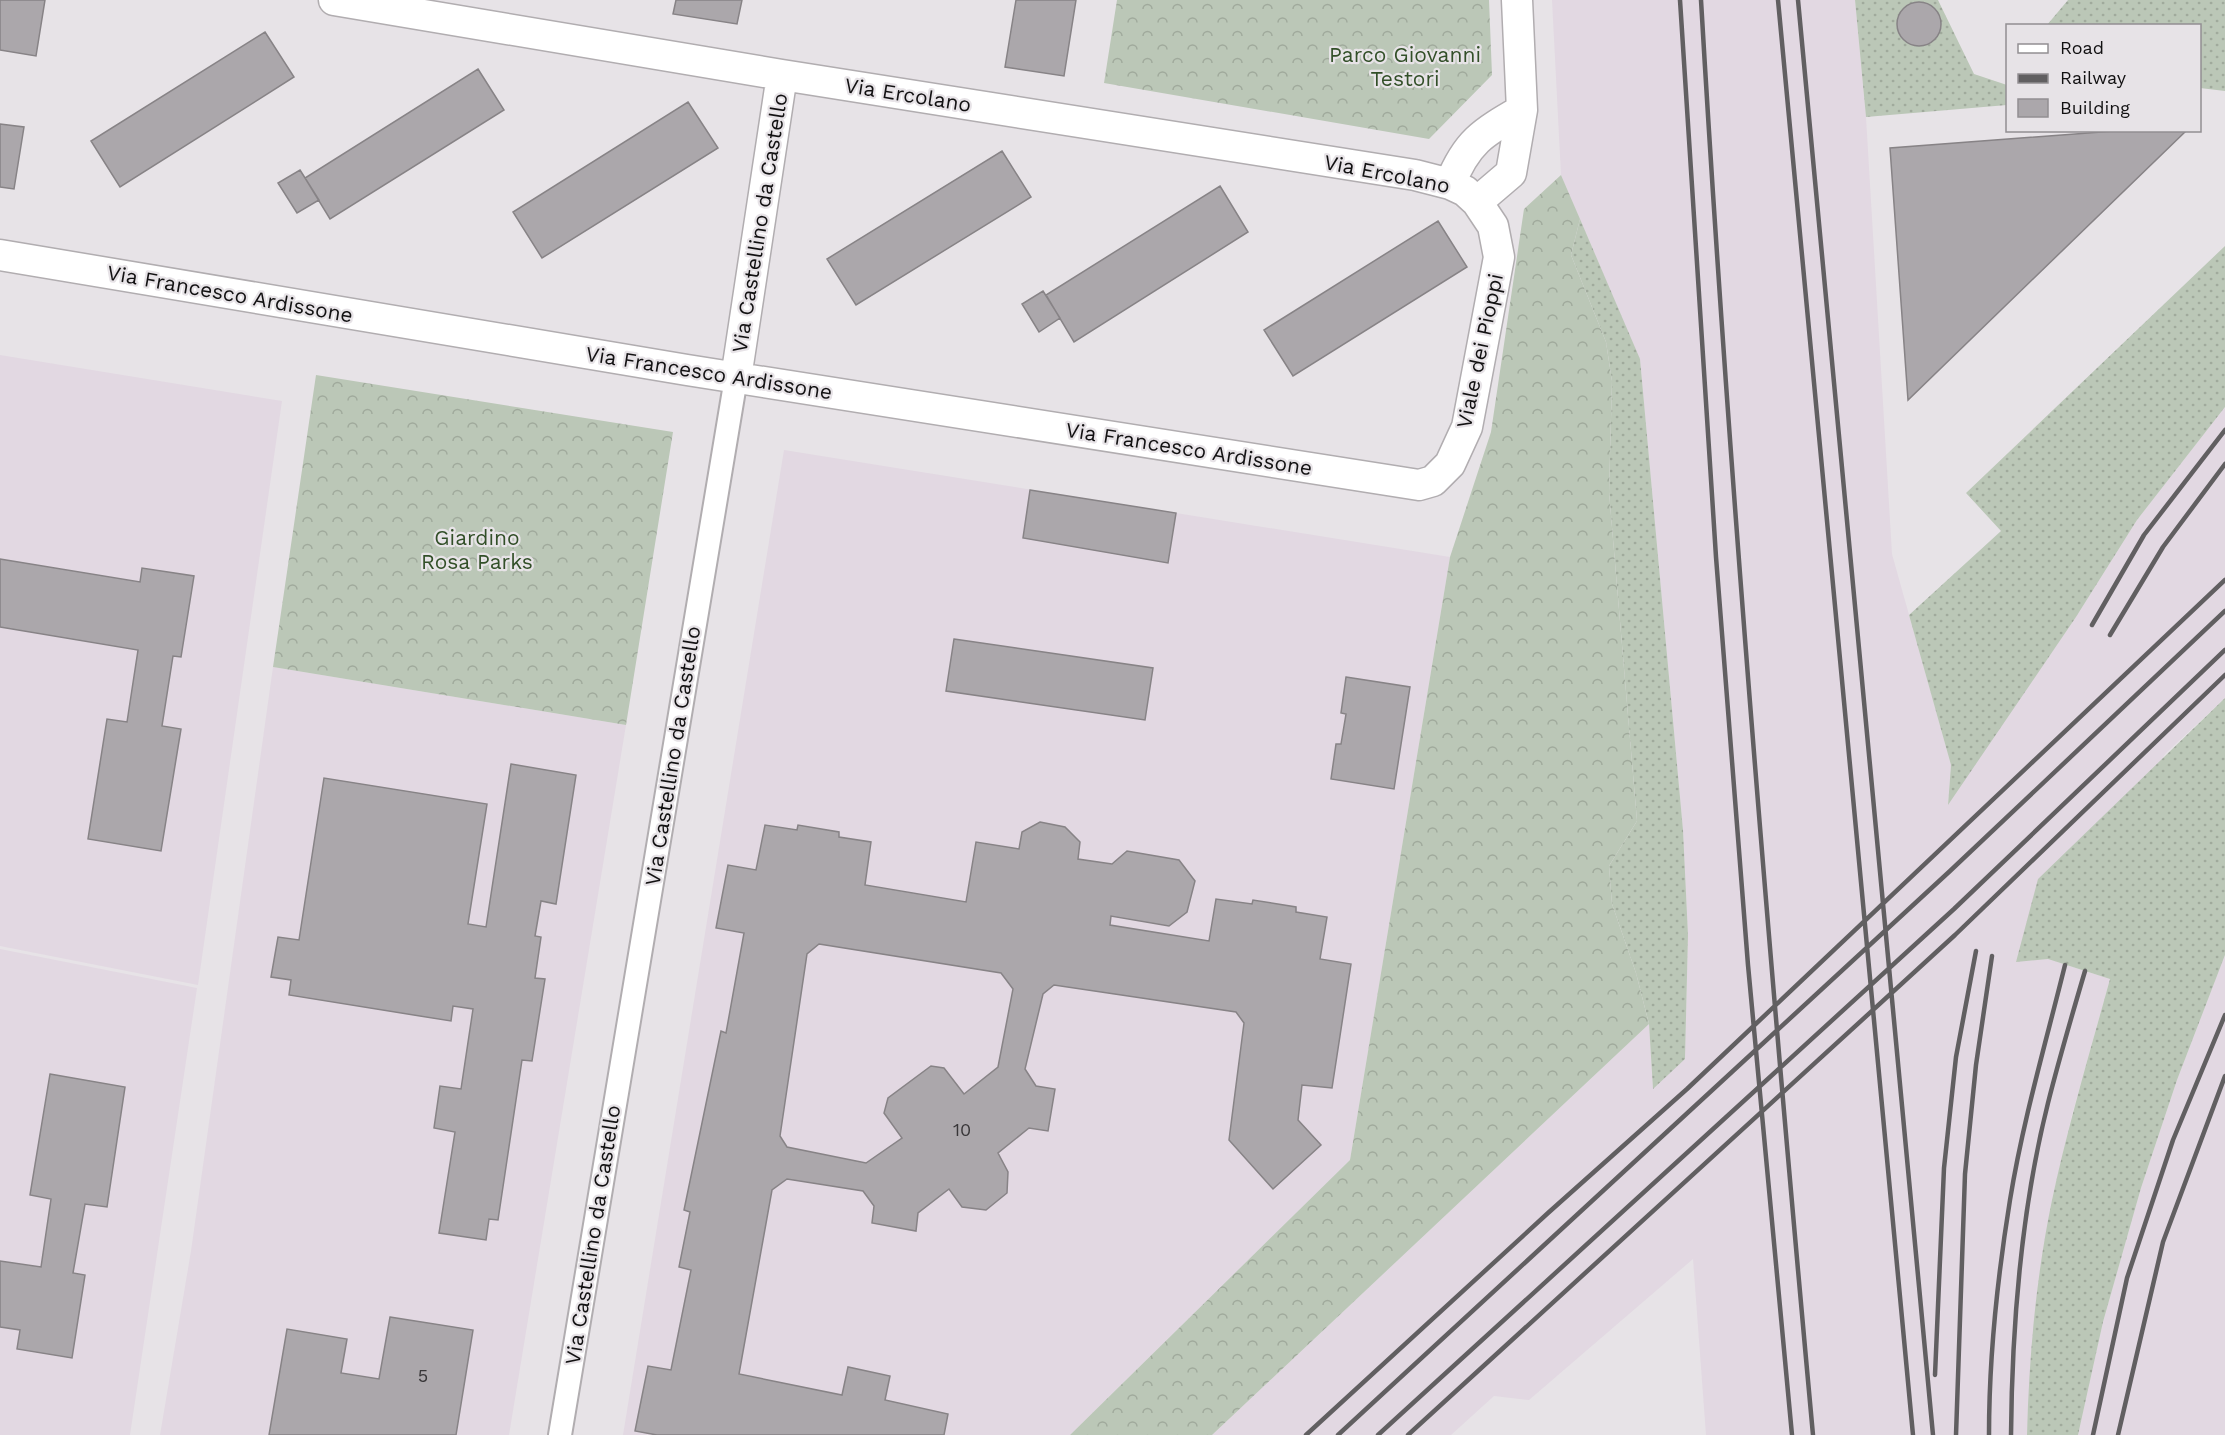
<svg xmlns="http://www.w3.org/2000/svg" width="2225" height="1435" viewBox="0 0 2225 1435" font-family="'Work Sans',sans-serif">
  <style>
    .built { fill: #e2d8e2 }
    .grass { fill: url(#grass-dots) }
    .forest { fill: url(#forest-crowns) }
    .building { fill: #aba7ab; stroke: #878386; stroke-width: 1.5; fill-rule: evenodd }
    .lines { fill: none; stroke-linecap: round; stroke-linejoin: round }
    .pedestrian-casing { stroke: #b1adb0; stroke-width: 26 }
    .minor-casing { stroke: #b1adb0; stroke-width: 33 }
    .pedestrian { stroke: #fff; stroke-width: 22 }
    .minor { stroke: #fff; stroke-width: 30 }
    .rail { stroke: #615f61; stroke-width: 4.5 }
    .labels { text-anchor: middle; stroke-width: 4.5; stroke-linejoin: round; paint-order: stroke }
    .number-label { font-size: 18px; fill: #383638 }
    .park-label { font-size: 21px; fill: #324f28; stroke: #e7e3e7 }
    .street-label { font-size: 21px; fill: #121112; stroke: #e7e3e7 }
  </style>
  <defs>
    <pattern id="grass-dots" width="8" height="8" patternUnits="userSpaceOnUse" patternTransform="scale(1.5)"><rect width="8" height="8" fill="#bbc7b7"/><path d="M2 2h.1M6 6h.1" fill="none" stroke="#a0aa9c" stroke-width="1.8" stroke-linecap="round"/></pattern>
    <pattern id="forest-crowns" width="20" height="18" patternUnits="userSpaceOnUse" patternTransform="scale(1.5)"><rect width="20" height="18" fill="#bbc7b7"/><path d="M2 6a3 3 0 1 1 6 0M12 15a3 3 0 1 1 6 0" fill="none" stroke="#a0aa9c"/></pattern>
  </defs>
  <rect width="100%" height="100%" fill="#e7e3e7"/>
  <!-- built -->
  <path class="built" d="M1552 0H1855L1866 117 1892 554 1951 765 1948 803 2076 617 2137 520 2225 407V698L2166 753 2016 961 2048 959 2110 979 2072 1115 2052 1200 2038 1283 2027 1435H1706L1693 1259 1529 1400 1494 1396 1451 1435H1212L1649 1024 1653 1088 1685 1059 1688 935 1683 830 1640 360 1561 175Z
    M0 355 282 401 198 985 0 946Z
    M784 450 1450 557 1350 1160 1070 1435H623Z
    M273 667 626 725 509 1435H160L191 1251Z
    M0 949 197 988 130 1435H0Z
    M2225 955V1435H2078L2103 1322 2141 1188 2177 1080Z"/>
  <!-- grass -->
  <path class="grass" d="M1855 0H1938L1974 74 2007 85V105L1866 117Z
    M2068 0H2225V91L2200 88V26L2047 25Z
    M1580 219 1640 359 1683 830 1688 935 1685 1059 1653 1089 1649 1024 1636 973 1612 904 1609 866 1637 821 1609 492 1612 381 1606 342 1571 255Z
    M2225 246V407L2137 520 2076 617 1948 805 1951 765 1909 615 2001 531 1966 493Z
    M2225 698V955L2177 1080 2141 1188 2103 1322 2078 1435H2027C2029 1356 2036 1277 2052 1200 2068 1125 2090 1052 2110 979L2048 959 2016 962 2038 879Z"/>
  <!-- forest -->
  <path class="forest" d="M1117 0H1489L1492 75 1429 139 1104 83Z
    M1561 175 1580 219 1571 255 1606 342 1612 381 1609 492 1637 821 1609 866 1612 904 1636 973 1649 1024 1212 1435H1070L1350 1160 1450 557 1491 432 1524 209Z
    M316 375 673 432 626 725 273 667Z"/>
  <!-- building -->
  <path class="building" d="M0 0H45L36 56 0 50Z
    M676 0H742L737 24 673 14Z
    M1016 0H1076L1064 76 1005 67Z
    M1897 24a22 22 0 1 1 44 0a22 22 0 1 1-44 0Z
    M265 32 294 77 120 187 91 141Z
    M478 69 504 110 330 219 305 178Z
    M688 102 718 148 542 258 513 212Z
    M0 124 24 127 14 189 0 187Z
    M2128 130H2187L1908 400 1890 148Z
    M1002 151 1031 197 856 305 827 259Z
    M300 170 319 200 297 213 278 183Z
    M1220 186 1248 232 1074 342 1046 295Z
    M1438 221 1467 267 1293 376 1264 330Z
    M1043 291 1060 318 1039 332 1022 304Z
    M1030 490 1176 513 1168 563 1023 538Z
    M0 559 140 582 142 568 194 576 181 657 173 656 162 726 181 729 161 851 88 839 107 719 127 722 138 650 0 627Z
    M954 639 1153 668 1145 720 946 691Z
    M1346 677 1410 687 1394 789 1331 779 1336 744H1341L1346 714 1341 713Z
    M511 764 576 775 556 904 541 901 535 936 541 937 535 978 545 979 532 1061 522 1060 498 1220 489 1219 486 1240 439 1233 455 1132 434 1128 440 1086 461 1089 473 1009 453 1006 451 1021 289 995 291 980 271 977 278 937 299 940 324 778 487 804 468 924 486 927Z
    M1040 822 1065 827 1080 842 1078 859 1112 864 1127 851 1179 860 1195 881 1187 912 1169 926 1111 916 1110 925 1209 941 1216 899 1252 904 1253 900 1296 907V912L1327 917 1320 959 1351 964 1332 1088 1302 1085 1298 1120 1321 1145 1273 1189 1229 1140 1244 1023 1236 1012 1054 985 1043 994 1025 1069 1036 1086 1055 1089 1048 1131 1029 1128 998 1153 1008 1172 1007 1193 986 1210 962 1207 949 1189 918 1213 916 1231 872 1223 874 1206 863 1191 787 1179 772 1190 739 1374 842 1395 848 1367 890 1376 885 1400 948 1414 944 1435H657L635 1431 648 1366 671 1370 691 1270 679 1267 690 1212 684 1210 721 1031 726 1033 744 933 716 928 728 865 756 870 765 825 797 830 798 825 839 832V837L871 842 865 885 966 902 976 842 1019 849 1022 832ZM819 944 1001 973 1013 989 998 1067 964 1094 944 1068 931 1066 888 1098 884 1113 902 1138 866 1163 787 1147 780 1136 807 954Z
    M50 1074 125 1087 107 1207 85 1204 73 1273 85 1275 72 1358 17 1349 20 1330 0 1327V1261L41 1267 51 1199 30 1195Z
    M390 1317 473 1330 456 1435H269L287 1329 347 1339 341 1373 379 1379Z"/>
  <g class="lines">
    <defs>
      <path id="pedestrian" d="M560 1435 736 378"/>
      <path id="minor" d="M1450 184C1467 141 1484 132 1522 110
        M1477 202 1511 173 1522 110 1517 0
        M0 255 687 370 1419 485 1433 481 1450 464 1467 427 1499 257 1493 226 1477 202 1465 191 1450 184 1415 175 782 75 334 0
        M736 378 782 75"/>
    </defs>
    <!-- pedestrian casing -->
    <use href="#pedestrian" class="pedestrian-casing"/>
    <!-- minor casing -->
    <use href="#minor" class="minor-casing"/>
    <!-- pedestrian -->
    <use href="#pedestrian" class="pedestrian"/>
    <!-- minor -->
    <use href="#minor" class="minor"/>
    <!-- rail -->
    <path class="rail" d="M1680 0 1716 557 1748 965 1792 1435
      M1701 0C1729 479 1769 957 1813 1435
      M1778 0 1913 1435
      M1798 0 1933 1435
      M2092 625 2144 535 2225 430
      M2110 635 2163 547 2225 464
      M1935 1375 1944 1168 1956 1057 1976 951
      M1306 1435 1548 1213 1687 1089 2225 580
      M1338 1435 1950 871 2225 611
      M1378 1435 1954 909 2225 650
      M1408 1435 1955 935 2225 675
      M1956 1435 1965 1174 1976 1065 1992 956
      M1989 1435C1989 1360 1998 1274 2010 1200 2023 1120 2046 1042 2065 965
      M2011 1435C2012 1325 2021 1210 2048 1103 2059 1059 2072 1015 2085 971
      M2093 1435 2127 1278 2173 1140 2225 1015
      M2118 1435 2163 1242 2225 1076"/>
  </g>
  <g class="labels">
    <!-- number labels -->
    <g class="number-label">
      <text x="962" y="1136">10</text>
      <text x="423" y="1382">5</text>
    </g>
    <!-- park labels -->
    <g class="park-label">
      <text x="1405" y="62">Parco Giovanni<tspan x="1405" dy="24">Testori</tspan></text>
      <text x="477" y="545">Giardino<tspan x="477" dy="24">Rosa Parks</tspan></text>
    </g>
    <!-- street labels -->
    <g class="street-label">
      <text transform="translate(908 95) rotate(9)" y="7">Via Ercolano</text>
      <text transform="translate(1387 174) rotate(11)" y="7">Via Ercolano</text>
      <text transform="translate(760 223) rotate(-81)" y="7">Via Castellino da Castello</text>
      <text transform="translate(230 294) rotate(10)" y="7">Via Francesco Ardissone</text>
      <text transform="translate(1480 351) rotate(-78)" y="7">Viale dei Pioppi</text>
      <text transform="translate(709 373) rotate(9)" y="7">Via Francesco Ardissone</text>
      <text transform="translate(1189 449) rotate(9)" y="7">Via Francesco Ardissone</text>
      <text transform="translate(673 756) rotate(-81)" y="7">Via Castellino da Castello</text>
      <text transform="translate(593 1235) rotate(-81)" y="7">Via Castellino da Castello</text>
    </g>
  </g>
  <!-- legend -->
  <rect x="2006" y="24" width="195" height="108" fill="#e7e3e7" stroke="#928f92" stroke-width="1.5"/>
  <rect x="2018" y="44" width="30" height="9" fill="#ffffff" stroke="#928f92" stroke-width="1.5"/>
  <text x="2060" y="54" font-size="18" fill="#121112">Road</text>
  <rect x="2018" y="74" width="30" height="9" fill="#615f61" stroke="#928f92" stroke-width="1.5"/>
  <text x="2060" y="84" font-size="18" fill="#121112">Railway</text>
  <rect x="2018" y="99" width="30" height="18" fill="#aba7ab" stroke="#928f92" stroke-width="1.5"/>
  <text x="2060" y="114" font-size="18" fill="#121112">Building</text>
</svg>
